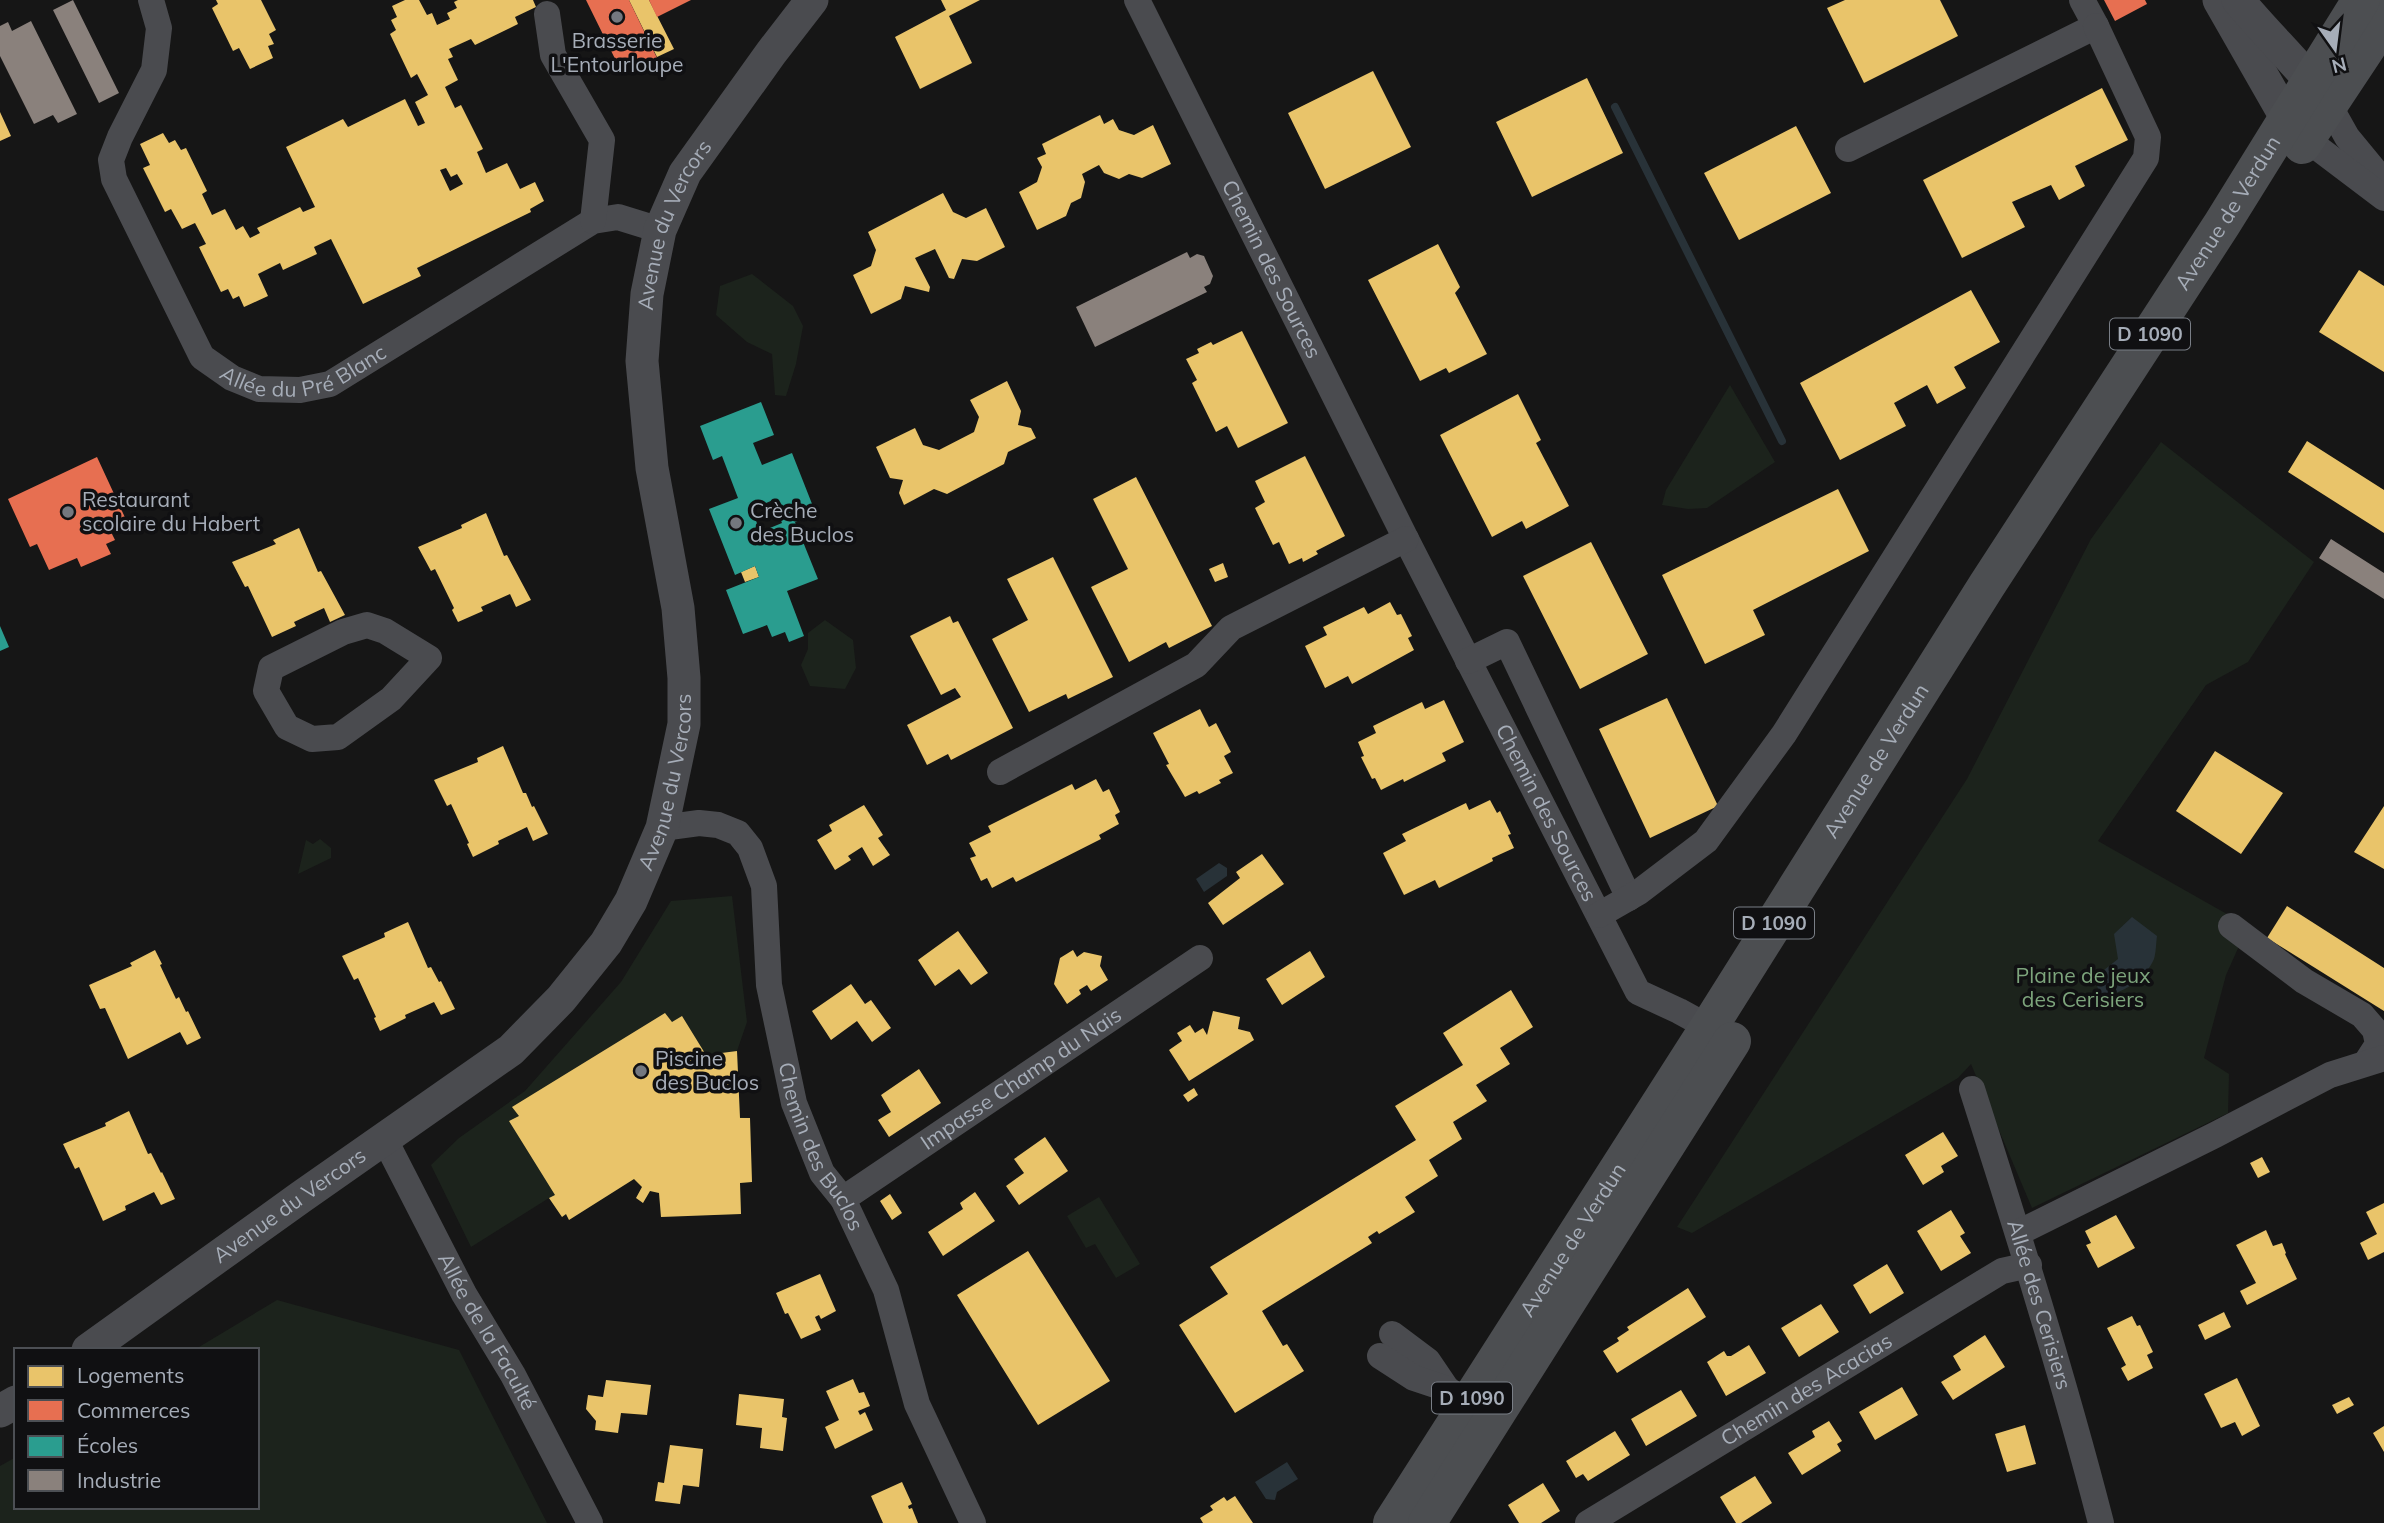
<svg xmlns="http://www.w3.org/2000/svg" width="2384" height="1523" viewBox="0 0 2384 1523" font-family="Mulish,sans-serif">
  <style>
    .green { fill: #1c231c }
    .water { fill: #283238 }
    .homes { fill: #e9c46a; fill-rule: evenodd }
    .shops { fill: #e76f51 }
    .schools { fill: #2a9d8f; fill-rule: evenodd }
    .industry { fill: #8a817c }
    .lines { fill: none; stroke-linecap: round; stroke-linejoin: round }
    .stream { stroke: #283238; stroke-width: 8 }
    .minor { stroke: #4a4b4f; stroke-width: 26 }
    .tertiary { stroke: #4a4b4f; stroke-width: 33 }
    .primary { stroke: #4c4e51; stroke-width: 38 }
    .poi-dot { fill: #74787f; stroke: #101012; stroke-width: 2.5 }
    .labels { text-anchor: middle; stroke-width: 7; stroke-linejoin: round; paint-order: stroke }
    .shield { fill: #101012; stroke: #797e86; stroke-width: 2 }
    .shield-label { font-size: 19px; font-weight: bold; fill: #a6adb8 }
    .poi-label { font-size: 21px; fill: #a6adb8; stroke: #101012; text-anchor: start }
    .street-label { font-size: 21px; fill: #a6adb8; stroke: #101012 }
    .park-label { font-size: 21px; fill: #7da47c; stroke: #101012 }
  </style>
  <rect width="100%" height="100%" fill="#161616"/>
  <!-- green -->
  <path class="green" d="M752 274 793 306 803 326 796 364 786 396 775 395 772 354 747 342 716 315 720 286Z
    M1730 385 1775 462 1707 508 1688 509 1662 505 1666 490Z
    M2161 442 2314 562 2248 662 2206 685 2098 841 2248 926 2226 975 2204 1058 2229 1074 2228 1113 2032 1208 1971 1064 1958 1078 1692 1233 1677 1227 1967 779 2091 539Z
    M825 620 853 640 856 668 845 689 810 686 801 665 808 649V633Z
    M320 839 331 848V858L298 874 306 840 313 844Z
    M732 896 747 1022 737 1051 740 1117 750 1118 752 1182 740 1183 741 1214 661 1217 659 1193 650 1191 643 1203 636 1198 642 1187 634 1179 569 1220 566 1215 562 1217 549 1198 471 1247 431 1165 459 1138 525 1091 621 982 671 901Z
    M1099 1197 1140 1264 1116 1278 1095 1244 1086 1248 1067 1216Z
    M277 1300 459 1350 547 1523H0V1466L16 1457V1507H257V1350H194Z"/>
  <!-- water -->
  <path class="water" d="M1219 863 1227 868V876L1204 892 1196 879Z
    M2132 917 2157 936C2156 943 2156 953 2154 959 2145 980 2122 994 2100 997L2096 981 2104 970 2118 959 2114 934Z
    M1287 1462 1298 1479 1277 1492 1275 1500 1266 1499 1255 1482Z"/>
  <!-- homes -->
  <path class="homes" d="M216 0H261L276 30 269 34 274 44 268 46 273 58 250 69 239 48 233 51 212 8 218 4Z
    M405 0H419L427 15 432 13 437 25 450 19 447 13 457 8 454 2 458 0H533L536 7 515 17 518 24 475 45 471 39 449 49 453 57 448 59 458 80 445 87 455 108 461 105 483 149 477 152 486 173 507 163 520 189 535 182 544 201 530 209 531 212 417 268 421 276 363 304 331 239 314 247 317 254 283 270 280 263 258 274 268 296 244 307 239 296 233 299 228 289 221 292 199 247 206 244 195 223 182 229 171 209 165 212 143 168 150 165 140 144 163 133 169 143 175 140 181 150 186 148 207 191 202 194 212 215 225 209 236 230 243 226 250 238 260 233 257 228 300 207 303 212 315 207 286 147 343 119 348 127 405 99 418 126 425 123 415 102 428 95 417 74 411 78 390 34 396 30 391 20 397 17 392 6ZM446 168 451 177 457 174 463 184 450 191 440 170Z
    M629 0H649L674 49 657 57Z
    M941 0H980L949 16 972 63 920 89 895 37 946 10Z
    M1845 0H1940L1958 36 1864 83 1827 8Z
    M1373 71 1411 147 1325 189 1288 113Z
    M1587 78 1623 153 1532 197 1496 122Z
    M2102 88 2128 140 2075 166 2085 186 2059 200 2051 185 2012 202 2025 227 1962 258 1923 180Z
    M0 112 11 136 0 141Z
    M1100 115 1104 124 1113 119 1119 130 1134 135 1153 125 1171 164 1142 178 1129 174 1119 179 1104 173 1099 165 1082 174 1085 182 1081 198 1071 203 1066 216 1037 230 1019 192 1037 182 1042 167 1037 158 1046 154 1042 144Z
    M1796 126 1831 193 1739 240 1704 173Z
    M943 193 953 212 966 218 986 208 1005 247 977 261 962 259 954 279 949 278 935 249 915 258 930 287 929 292 905 286 901 299 871 314 853 275 871 266 876 250 868 232Z
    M1438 244 1460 287 1455 293 1487 354 1449 373 1446 368 1420 381 1368 280Z
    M2359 270 2384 286V372L2319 332Z
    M1971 290 2000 342 1954 367 1966 388 1937 404 1927 385 1894 403 1906 426 1840 460 1800 383Z
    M1242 331 1288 423 1238 448 1227 426 1216 432 1192 383 1197 380 1186 359 1199 353 1197 349 1211 342 1213 345Z
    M1007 381 1021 411 1018 425 1031 428 1036 438 1008 452 1004 464 947 494 934 489 904 505 899 493 903 480 890 478 876 447 915 428 923 445 939 450 974 432 979 417 970 400Z
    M1518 394 1541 440 1536 443 1569 506 1526 529 1522 521 1492 537 1440 435Z
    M2307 441 2384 490V533L2288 472Z
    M1305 456 1345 536 1316 551 1318 554 1303 562 1302 558 1289 564 1279 542 1273 545 1255 508 1265 502 1255 481Z
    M1136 477 1212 626 1169 648 1166 642 1129 662 1091 587 1128 569 1093 499Z
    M1838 489 1869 551 1753 610 1765 635 1705 664 1662 575Z
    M486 513 504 556 507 555 531 600 516 607 510 594 481 607 483 611 458 622 452 610 454 608 435 569 431 571 418 547 462 528 461 525Z
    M299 528 318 572 321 571 345 615 330 622 324 608 294 622 296 626 272 637 248 586 245 587 232 562 276 544 273 540Z
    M1591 542 1648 654 1580 689 1523 576Z
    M1053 557 1113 677 1068 699 1066 694 1029 712 992 639 1028 620 1007 579Z
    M1223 563 1228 577 1215 582 1209 569Z
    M755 566 759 577 745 582 741 572Z
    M1390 602 1397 615 1401 614 1412 636 1408 638 1414 650 1352 684 1348 676 1325 688 1305 646 1327 635 1323 627 1364 607 1368 614Z
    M950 616 953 623 958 621 1013 728 951 760 948 754 927 765 907 725 961 697 955 688 941 695 910 636Z
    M1667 698 1718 806 1650 838 1599 729Z
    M1444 700 1464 742 1442 753 1446 761 1404 782 1403 779 1381 790 1375 778 1372 779 1361 757 1364 756 1358 742 1376 733 1373 726 1422 702 1425 709Z
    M1200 709 1209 727 1216 723 1231 752 1224 756 1233 773 1219 780 1221 783 1199 794 1197 791 1185 797 1166 765 1169 764 1153 733Z
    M503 746 523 793H526L532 807 534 806 548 834 533 841 527 827 498 841 499 844 473 857 467 844 469 843 451 804 447 806 434 780 478 762 477 758Z
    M2215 751 2283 793 2241 854 2176 811Z
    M1096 779 1103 792 1109 789 1120 812 1115 815 1119 824 1099 835 1101 839 1016 882 1013 877 992 888 987 878 981 881 970 858 976 856 969 843 991 832 988 826 1072 784 1075 790Z
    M1490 800 1497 813 1500 811 1511 834 1508 835 1514 848 1492 858 1493 861 1439 888 1435 880 1404 895 1383 853 1406 841 1402 834 1466 803 1469 810Z
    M864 805 883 835 878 838 890 855 873 866 862 847 848 856 851 860 835 870 817 840 832 831 829 825Z
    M2384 806V869L2354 852Z
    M1262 854 1284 884 1223 925 1208 903 1240 878 1236 872Z
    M2287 906 2384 968V1011L2267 938Z
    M408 922 428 968 431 967 439 982 441 981 455 1009 441 1015 434 1002 405 1015 406 1018 380 1031 374 1018 376 1017 358 978 354 980 342 956 385 937 384 933Z
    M958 931 988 973 971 985 959 969 935 986 918 960Z
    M155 950 162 964 160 965 176 999 179 997 186 1012 188 1011 201 1038 187 1045 180 1032 128 1059 105 1008 100 1009 89 985 132 966 130 963Z
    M1073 950 1077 957 1084 952 1102 956 1100 966 1108 980 1091 991 1087 985 1079 990 1081 994 1067 1004 1054 984 1060 958Z
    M1310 951 1325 977 1282 1005 1266 979Z
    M851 984 865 1004 871 1000 891 1028 872 1042 857 1021 831 1040 812 1011Z
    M1511 990 1533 1027 1500 1048 1510 1064 1476 1085 1487 1101 1453 1122 1462 1139 1429 1160 1438 1176 1405 1197 1415 1212 1379 1234 1377 1231 1368 1237 1372 1243 1262 1311 1283 1346 1287 1344 1304 1371 1235 1413 1179 1325 1228 1294 1210 1267 1416 1140 1395 1106 1463 1065 1443 1033Z
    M1213 1011 1240 1017 1238 1029 1250 1032 1254 1040 1189 1081 1169 1050 1182 1041 1177 1033 1190 1025 1195 1033 1203 1028 1207 1035Z
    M665 1013 672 1022 682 1016 706 1055 737 1051 740 1118H750L752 1182 740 1183 741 1214 661 1217 659 1193 650 1191 643 1203 636 1198 642 1187 634 1179 569 1220 566 1214 562 1217 549 1198 555 1195 509 1121 519 1116 512 1107Z
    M919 1069 941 1103 889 1137 878 1120 891 1112 881 1095Z
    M1194 1088 1198 1095 1188 1102 1183 1095Z
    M129 1111 148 1154 151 1153 161 1173 162 1172 175 1199 161 1205 154 1192 125 1206 126 1210 103 1221 79 1167 75 1169 63 1144 106 1126 105 1123Z
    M1943 1132 1958 1156 1941 1166 1944 1172 1923 1185 1905 1155Z
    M1045 1137 1068 1171 1019 1205 1006 1186 1024 1173 1014 1159Z
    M2262 1157 2270 1172 2258 1178 2250 1163Z
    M975 1192 995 1221 943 1256 928 1232 963 1209 960 1203Z
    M890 1194 902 1213 892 1220 880 1201Z
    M2384 1203V1252L2368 1260 2360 1243 2377 1234 2366 1212Z
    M1951 1210 1965 1233 1960 1236 1971 1253 1941 1271 1917 1231Z
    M2116 1215 2135 1248 2098 1268 2086 1245 2091 1243 2085 1231Z
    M2266 1230 2273 1246 2282 1243 2286 1253 2285 1254 2297 1279 2247 1305 2240 1291 2256 1283 2236 1245Z
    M1028 1251 1110 1381 1038 1425 957 1295Z
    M1887 1264 1904 1293 1870 1314 1853 1285Z
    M820 1274 836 1311 821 1319 819 1315 815 1317 821 1330 801 1339 788 1313 785 1314 776 1293Z
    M1688 1288 1706 1317 1617 1373 1603 1351 1619 1341 1617 1338 1629 1330 1627 1327Z
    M1821 1304 1839 1332 1799 1357 1781 1328Z
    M2224 1312 2231 1327 2205 1340 2198 1325Z
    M2132 1316 2137 1326 2140 1325 2153 1352 2147 1355 2153 1368 2128 1381 2121 1368 2126 1365 2107 1328Z
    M1985 1335 2005 1367 1953 1400 1941 1382 1961 1370 1953 1356Z
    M1749 1345 1766 1373 1726 1396 1707 1362 1724 1351 1727 1356H1731Z
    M2237 1378 2260 1426 2242 1436 2235 1422 2221 1428 2204 1394Z
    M853 1379 859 1393 864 1392 870 1406 858 1411 860 1415 865 1412 873 1430 835 1449 825 1427 839 1420 826 1391Z
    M606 1380 651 1385 647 1415 621 1413 618 1433 595 1430 596 1421 586 1409 588 1395 603 1397Z
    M1902 1387 1918 1415 1875 1440 1859 1412Z
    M1681 1390 1697 1416 1646 1446 1631 1419Z
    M739 1394 784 1399 782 1417 787 1418 783 1451 760 1448 762 1428 736 1425Z
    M2349 1397 2354 1405 2337 1414 2332 1405Z
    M1829 1421 1842 1441 1837 1444 1841 1451 1802 1475 1788 1453 1815 1437 1812 1431Z
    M2025 1425 2036 1464 2007 1472 1995 1434Z
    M2384 1426V1452L2373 1433Z
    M1615 1431 1630 1455 1588 1481 1583 1474 1576 1478 1566 1461Z
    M670 1445 703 1449 699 1487 683 1485 680 1504 655 1501 658 1482 664 1483Z
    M1755 1476 1772 1503 1741 1523H1736L1720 1497Z
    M902 1482 912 1504 908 1506 909 1509 912 1508 918 1523H883L871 1496Z
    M1543 1483 1560 1511 1541 1523H1519L1508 1505Z
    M1235 1496 1253 1523H1203L1200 1518 1213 1510 1210 1506 1224 1497 1227 1501Z"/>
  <!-- shops -->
  <path class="shops" d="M586 0H629L657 58 623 75Z
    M649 0H691L657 17Z
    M2104 0H2145L2147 4 2115 21Z
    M97 457 128 524 111 532 115 540 106 544 111 554 81 567 77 558 49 570 37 544 30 547 8 499Z"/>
  <!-- schools -->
  <path class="schools" d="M761 402 774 435 753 443 762 465 792 453 816 514 795 522 818 579 787 591 804 636 789 642 785 632 772 637 767 625 743 634 726 590 759 577 755 566 735 575 709 509 738 498 722 456 713 460 700 426ZM773 500 782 523 760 532 752 509Z
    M0 626 9 647 0 651Z"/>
  <!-- industry -->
  <path class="industry" d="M73 0 119 93 99 103 53 10Z
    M31 21 77 114 58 123 53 115 34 124 0 56V26L8 22 12 31Z
    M1187 252 1190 258 1197 254 1204 256 1213 276 1210 284 1204 287 1207 292 1095 347 1076 307Z
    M2331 539 2384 573V599L2319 558Z"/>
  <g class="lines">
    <!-- stream -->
    <path class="stream" d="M1615 107 1782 441"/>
    <!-- minor -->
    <g class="minor">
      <path id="s1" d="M151 0 159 28 154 70 120 137 111 160 114 179 202 357 232 378 259 389 300 390 330 384 593 221 618 217 660 230"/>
      <path id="s2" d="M1137 0 1406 539 1638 992 1679 1011 1721 1034"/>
      <path d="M547 14 553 55 602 140 593 221"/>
      <path d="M2328 103 2347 137 2384 182"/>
      <path d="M2306 139 2384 198"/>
      <path d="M1848 149 2096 26 2082 0"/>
      <path d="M367 625 385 631 429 658 391 699 338 737 312 739 287 727 266 691 271 668 343 632Z"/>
      <path d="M1468 661 1507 642 1629 898"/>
      <path d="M1000 772 1196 665 1231 628 1406 539"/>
      <path id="s3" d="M662 828 699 823 718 825 738 833 750 848 764 886 769 985 794 1103 822 1173 843 1199 886 1290 917 1404 973 1523"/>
      <path d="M1599 915 1639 892 1706 841 1784 734 2146 158 2148 137 2096 26"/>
      <path d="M2231 926 2304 981 2362 1015 2375 1030 2378 1044 2367 1061"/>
      <path id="s4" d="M1972 1089C2018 1233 2063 1376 2101 1523"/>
      <path id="s5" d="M385 1140 464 1294 513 1375 590 1523"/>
      <path id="s6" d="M843 1199 1200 958"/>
      <path d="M2018 1233 2215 1135 2330 1075 2384 1058"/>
      <path d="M1392 1334 1428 1361 1447 1389"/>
      <path d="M1380 1356 1414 1378 1447 1389 1481 1412"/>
      <path id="s7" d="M1588 1523 2002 1271 2029 1265"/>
    </g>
    <!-- tertiary -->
    <g class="tertiary">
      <path d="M2219 0 2287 119 2302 134"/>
      <path d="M2238 0C2267 35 2300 66 2327 101"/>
      <path id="s8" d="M88 1350 301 1197 511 1050 561 999 606 943 631 901 662 828 684 724V678L678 608 652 468 642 361 647 294 660 230 685 173 771 53 812 0"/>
      <path d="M0 1411 16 1402"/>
    </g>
    <!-- primary -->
    <g class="primary">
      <path d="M2302 145 2367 47 2384 10"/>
      <path id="s9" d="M1392 1523 1709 1027 1987 585 2222 224 2361 0"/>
      <path d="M1427 1523 1732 1041"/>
    </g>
  </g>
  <!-- markers -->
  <g class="poi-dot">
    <circle cx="617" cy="17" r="7"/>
    <circle cx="68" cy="512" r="7"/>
    <circle cx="736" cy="523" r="7"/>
    <circle cx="641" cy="1071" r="7"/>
  </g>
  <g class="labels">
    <!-- shield labels -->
    <g class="shield">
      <rect x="2110" y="318.5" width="80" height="31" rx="5"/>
      <rect x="1734" y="907.5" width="80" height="31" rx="5"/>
      <rect x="1432" y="1382.5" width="80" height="31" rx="5"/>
    </g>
    <g class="shield-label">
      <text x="2150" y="341">D 1090</text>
      <text x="1774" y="930">D 1090</text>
      <text x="1472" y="1405">D 1090</text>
    </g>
    <!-- poi labels -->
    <g class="poi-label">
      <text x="617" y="48" text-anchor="middle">Brasserie<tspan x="617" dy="24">L'Entourloupe</tspan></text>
      <text x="82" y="507">Restaurant<tspan x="82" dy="24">scolaire du Habert</tspan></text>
      <text x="750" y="518">Crèche<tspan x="750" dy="24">des Buclos</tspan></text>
      <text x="655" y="1066">Piscine<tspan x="655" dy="24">des Buclos</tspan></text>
    </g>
    <!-- street labels -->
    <g class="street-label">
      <text dy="7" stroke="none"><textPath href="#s9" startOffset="1554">Avenue de Verdun</textPath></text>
      <text dy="7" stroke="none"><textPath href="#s8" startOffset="1404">Avenue du Vercors</textPath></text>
      <text dy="7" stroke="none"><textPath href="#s2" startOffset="301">Chemin des Sources</textPath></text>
      <text dy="7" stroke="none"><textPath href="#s1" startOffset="502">Allée du Pré Blanc</textPath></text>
      <text dy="7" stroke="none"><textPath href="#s9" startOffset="903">Avenue de Verdun</textPath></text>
      <text dy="7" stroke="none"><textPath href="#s8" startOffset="836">Avenue du Vercors</textPath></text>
      <text dy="7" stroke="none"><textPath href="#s2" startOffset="910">Chemin des Sources</textPath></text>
      <text dy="7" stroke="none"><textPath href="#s6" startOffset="215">Impasse Champ du Nais</textPath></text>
      <text dy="7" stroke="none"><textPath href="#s3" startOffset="408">Chemin des Buclos</textPath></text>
      <text dy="7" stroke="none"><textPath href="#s8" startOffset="248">Avenue du Vercors</textPath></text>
      <text dy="7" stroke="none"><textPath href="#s9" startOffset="336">Avenue de Verdun</textPath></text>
      <text dy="7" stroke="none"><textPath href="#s4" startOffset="226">Allée des Cerisiers</textPath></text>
      <text dy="7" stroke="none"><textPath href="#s5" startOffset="217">Allée de la Faculté</textPath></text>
      <text dy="7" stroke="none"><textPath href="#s7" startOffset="256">Chemin des Acacias</textPath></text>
    </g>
    <!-- park labels -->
    <g class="park-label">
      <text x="2083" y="983">Plaine de jeux<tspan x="2083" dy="24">des Cerisiers</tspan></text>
    </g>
  </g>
  <!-- legend -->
  <rect x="14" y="1348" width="245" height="161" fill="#101012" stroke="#4c4f54" stroke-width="2"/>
  <rect x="28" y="1366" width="35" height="21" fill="#e9c46a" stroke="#4c4f54" stroke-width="2"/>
  <text x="77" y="1383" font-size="21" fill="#a6adb8">Logements</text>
  <rect x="28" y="1400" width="35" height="21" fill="#e76f51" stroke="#4c4f54" stroke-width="2"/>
  <text x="77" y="1418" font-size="21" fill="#a6adb8">Commerces</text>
  <rect x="28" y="1436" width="35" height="21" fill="#2a9d8f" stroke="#4c4f54" stroke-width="2"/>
  <text x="77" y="1453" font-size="21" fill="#a6adb8">Écoles</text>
  <rect x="28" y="1470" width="35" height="21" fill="#8a817c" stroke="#4c4f54" stroke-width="2"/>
  <text x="77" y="1488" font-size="21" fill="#a6adb8">Industrie</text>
  <!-- north arrow -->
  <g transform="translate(2335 49) rotate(166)" stroke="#101012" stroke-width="5" paint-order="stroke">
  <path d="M0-5L12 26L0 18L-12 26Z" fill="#a6adb8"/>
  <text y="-10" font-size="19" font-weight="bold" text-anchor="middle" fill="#a6adb8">N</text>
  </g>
</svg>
